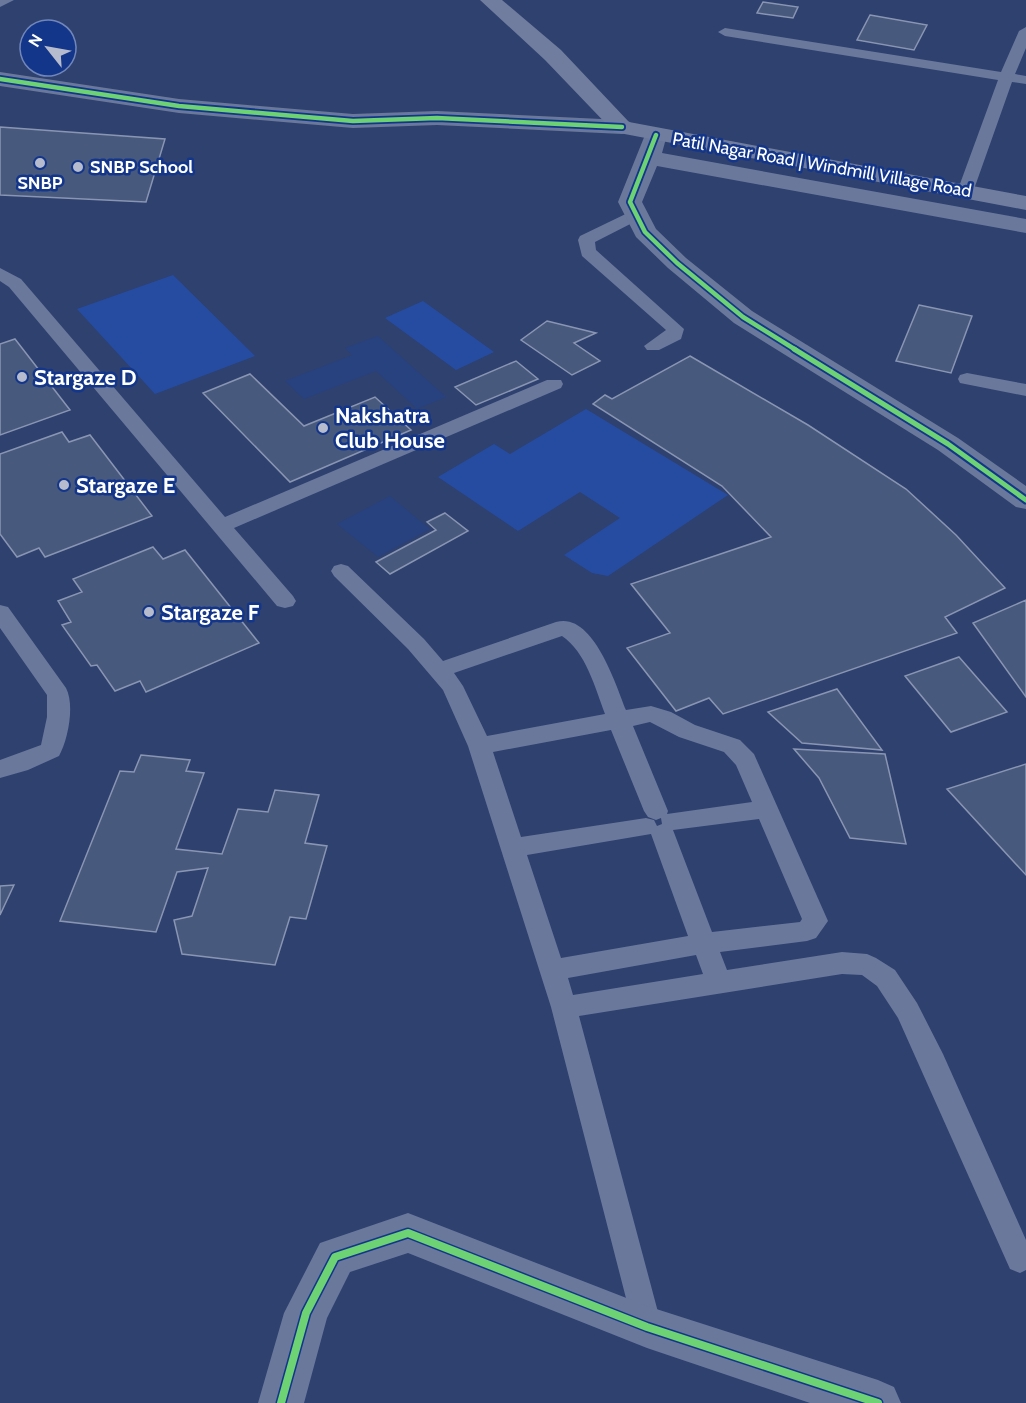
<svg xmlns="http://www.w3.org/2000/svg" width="1026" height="1403" viewBox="0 0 1026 1403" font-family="Cabin,sans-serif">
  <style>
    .green { fill: #264ca1 }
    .water { fill: #28417f }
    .building { fill: #48597e; stroke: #8995b2; stroke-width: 1.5 }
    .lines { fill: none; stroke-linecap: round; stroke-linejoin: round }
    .lane { fill: #6a789c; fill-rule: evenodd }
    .street { fill: #6a789c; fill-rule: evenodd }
    .secondary { fill: #707d9f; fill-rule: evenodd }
    .cycleway-far2-casing { stroke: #13368a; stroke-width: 8 }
    .cycleway-far1-casing { stroke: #13368a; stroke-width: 9 }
    .cycleway-casing { stroke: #13368a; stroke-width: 11 }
    .cycleway-far2 { stroke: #6cd273; stroke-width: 4.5 }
    .cycleway-far1 { stroke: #6cd273; stroke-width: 5 }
    .cycleway { stroke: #6cd273; stroke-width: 8 }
    .poi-dot { fill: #b6bccd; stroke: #13368a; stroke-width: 2 }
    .labels { text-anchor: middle; stroke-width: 5; stroke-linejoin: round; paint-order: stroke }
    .far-street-label { font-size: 18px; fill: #fff; stroke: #13368a }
    .far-poi-label { font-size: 18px; font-weight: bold; fill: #fff; stroke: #13368a; text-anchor: start }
    .poi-label { font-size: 22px; font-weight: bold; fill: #fff; stroke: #13368a; text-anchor: start }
  </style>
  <rect width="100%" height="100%" fill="#2e416f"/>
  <!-- green -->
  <path class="green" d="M173 275 255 356 155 394 77 309Z
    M423 301 494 352 456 370 385 318Z
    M586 409 728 495 608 576 592 573 564 555 620 518 580 492 518 531 438 477 494 444 510 454Z"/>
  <!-- water -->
  <path class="water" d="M378 336 446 397 417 409 376 371 304 399 285 381 352 355 345 348Z
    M390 496 430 529 378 557 337 524Z"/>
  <!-- building -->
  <path class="building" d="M763 2 798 7 793 18 757 13Z
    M870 15 927 25 914 50 857 40Z
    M0 127 165 139 146 202 0 195Z
    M919 305 972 316 951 373 896 361Z
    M547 321 596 333 574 343 600 361 572 375 521 340Z
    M15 339 70 410 0 435V344Z
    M690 356 808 425 906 489 956 535 1005 588 945 617 957 633 723 714 709 698 676 711 627 648 670 633 631 584 771 537 722 486 593 404 605 395 612 399Z
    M516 361 538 379 476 405 455 387Z
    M250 374 304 426 375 397 411 430 290 482 203 393Z
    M62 432 69 442 90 435 152 516 45 557 39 548 17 557 0 534V454Z
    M445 513 468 531 390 574 376 562 436 530 427 522Z
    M153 547 163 559 185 550 259 643 146 692 140 681 115 691 97 665 91 666 62 625 71 622 58 601 82 592 73 579Z
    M1026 600V697L973 623Z
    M959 657 1007 712 951 732 905 676Z
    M837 689 882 750 802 743 768 712Z
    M794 749 885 754 906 844 850 838 819 778Z
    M141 755 190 760 186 771 204 773 176 849 222 854 238 809 268 812 275 790 319 795 305 843 327 846 306 919 290 917 275 965 182 954 174 920 192 916 208 868 177 872 156 932 60 921 120 771 134 772Z
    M1026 764V875L947 789Z
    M14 885 0 915V886Z"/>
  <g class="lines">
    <!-- lane -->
    <path class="lane" d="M0 0H14L0 7Z
      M1026 27V48L1015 74 1026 76V84L1012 82 973 192 965 197 957 192 998 80 725 36 718 32 725 28 1001 72 1019 31Z
      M636 209 642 210 644 214 642 218 595 242 596 250 684 329 681 339 659 350H647L644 346 666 330 582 256 578 240 580 236Z
      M0 268 21 279 225 517 547 380H561L563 384 561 388 234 528 293 596 296 601 293 606 285 608 277 606 9 287 0 281Z
      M967 373 1026 384V396L960 383 958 379 960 375Z
      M341 564 348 566 424 639 443 661 556 622C593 611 616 685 626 710L651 706 671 712 695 725 740 740 754 754 828 921 816 938 807 941 720 952 727 970 842 952 867 954 876 958 895 970 917 1003 943 1054 1026 1240V1270L1020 1273 1010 1269 898 1018 877 986 862 975 842 974 579 1016 662 1327 658 1337 647 1342 636 1337 551 1007 468 746 443 690 408 649 334 576 331 571 334 566ZM562 636C586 652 595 688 605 714L487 736 463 686 454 673ZM650 722 679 737 724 752 736 765 752 802 667 814 668 811 633 726ZM611 730 644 811 648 817 656 820 661 818 662 824 657 826 654 820 646 818 521 837 493 752ZM759 819 802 919 800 922 712 932 673 830ZM651 834 688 936 561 958 527 855ZM696 955 703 974 573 995 568 978Z
      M0 605 8 607 66 688C75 705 68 740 59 756L28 770 0 778V760L41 745 47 717V695L0 628Z"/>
    <!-- street -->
    <path class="street" d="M0 72 179 99 353 114 437 111 622 120 630 122 633 127 630 132 622 134 437 125 353 128 179 113 0 86Z
      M656 128 664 130 667 135 662 153 1026 219V233L657 166 642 202 656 229 686 258 752 311 958 438 1026 486V509L1016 507 938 450 734 323 668 268 636 237 618 202 645 135 648 130Z
      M408 1213 647 1306 878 1380 894 1387 901 1403H810L647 1348 408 1253 350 1272 327 1318 304 1403H258L284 1313 320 1243Z"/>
    <!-- secondary -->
    <path class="secondary" d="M480 0H502L561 50 629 122 1026 196V210L614 132 545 60Z"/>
    <defs>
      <path id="cycleway-far2" d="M0 79 179 106 353 121 437 118 622 127
        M656 135 630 202 645 232 677 263 743 317 796 350"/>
      <path id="cycleway-far1" d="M794 349 948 444 1026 500"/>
      <path id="cycleway" d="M281 1403 306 1313 335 1257 408 1233 647 1327 878 1403"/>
    </defs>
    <!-- cycleway-far2 casing -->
    <use href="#cycleway-far2" class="cycleway-far2-casing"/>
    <!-- cycleway-far1 casing -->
    <use href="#cycleway-far1" class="cycleway-far1-casing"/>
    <!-- cycleway casing -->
    <use href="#cycleway" class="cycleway-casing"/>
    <!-- cycleway-far2 -->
    <use href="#cycleway-far2" class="cycleway-far2"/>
    <!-- cycleway-far1 -->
    <use href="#cycleway-far1" class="cycleway-far1"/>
    <!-- cycleway -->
    <use href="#cycleway" class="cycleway"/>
  </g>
  <!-- markers -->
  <g class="poi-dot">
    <circle cx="40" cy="163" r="6"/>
    <circle cx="78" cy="167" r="6"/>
    <circle cx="22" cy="377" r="6"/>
    <circle cx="323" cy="428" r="6"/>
    <circle cx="64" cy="485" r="6"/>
    <circle cx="149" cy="612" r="6"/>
  </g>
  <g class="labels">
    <!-- far-street labels -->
    <g class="far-street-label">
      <text transform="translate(822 165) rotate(10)" y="6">Patil Nagar Road | Windmill Village Road</text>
    </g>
    <!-- far-poi labels -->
    <g class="far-poi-label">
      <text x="90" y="173">SNBP School</text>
      <text x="40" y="189" text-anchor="middle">SNBP</text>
    </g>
    <!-- poi labels -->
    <g class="poi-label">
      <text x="34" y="385">Stargaze D</text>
      <text x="335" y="423">Nakshatra<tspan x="335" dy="25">Club House</tspan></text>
      <text x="76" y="493">Stargaze E</text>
      <text x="161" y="620">Stargaze F</text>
    </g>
  </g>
  <!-- north arrow -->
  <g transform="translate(48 48) rotate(301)"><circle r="28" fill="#13368a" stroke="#7186b9" stroke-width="1.5"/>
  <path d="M0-4.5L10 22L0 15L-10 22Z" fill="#b6bccd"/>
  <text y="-9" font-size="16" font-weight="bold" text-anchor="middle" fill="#ffffff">N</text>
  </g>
</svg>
